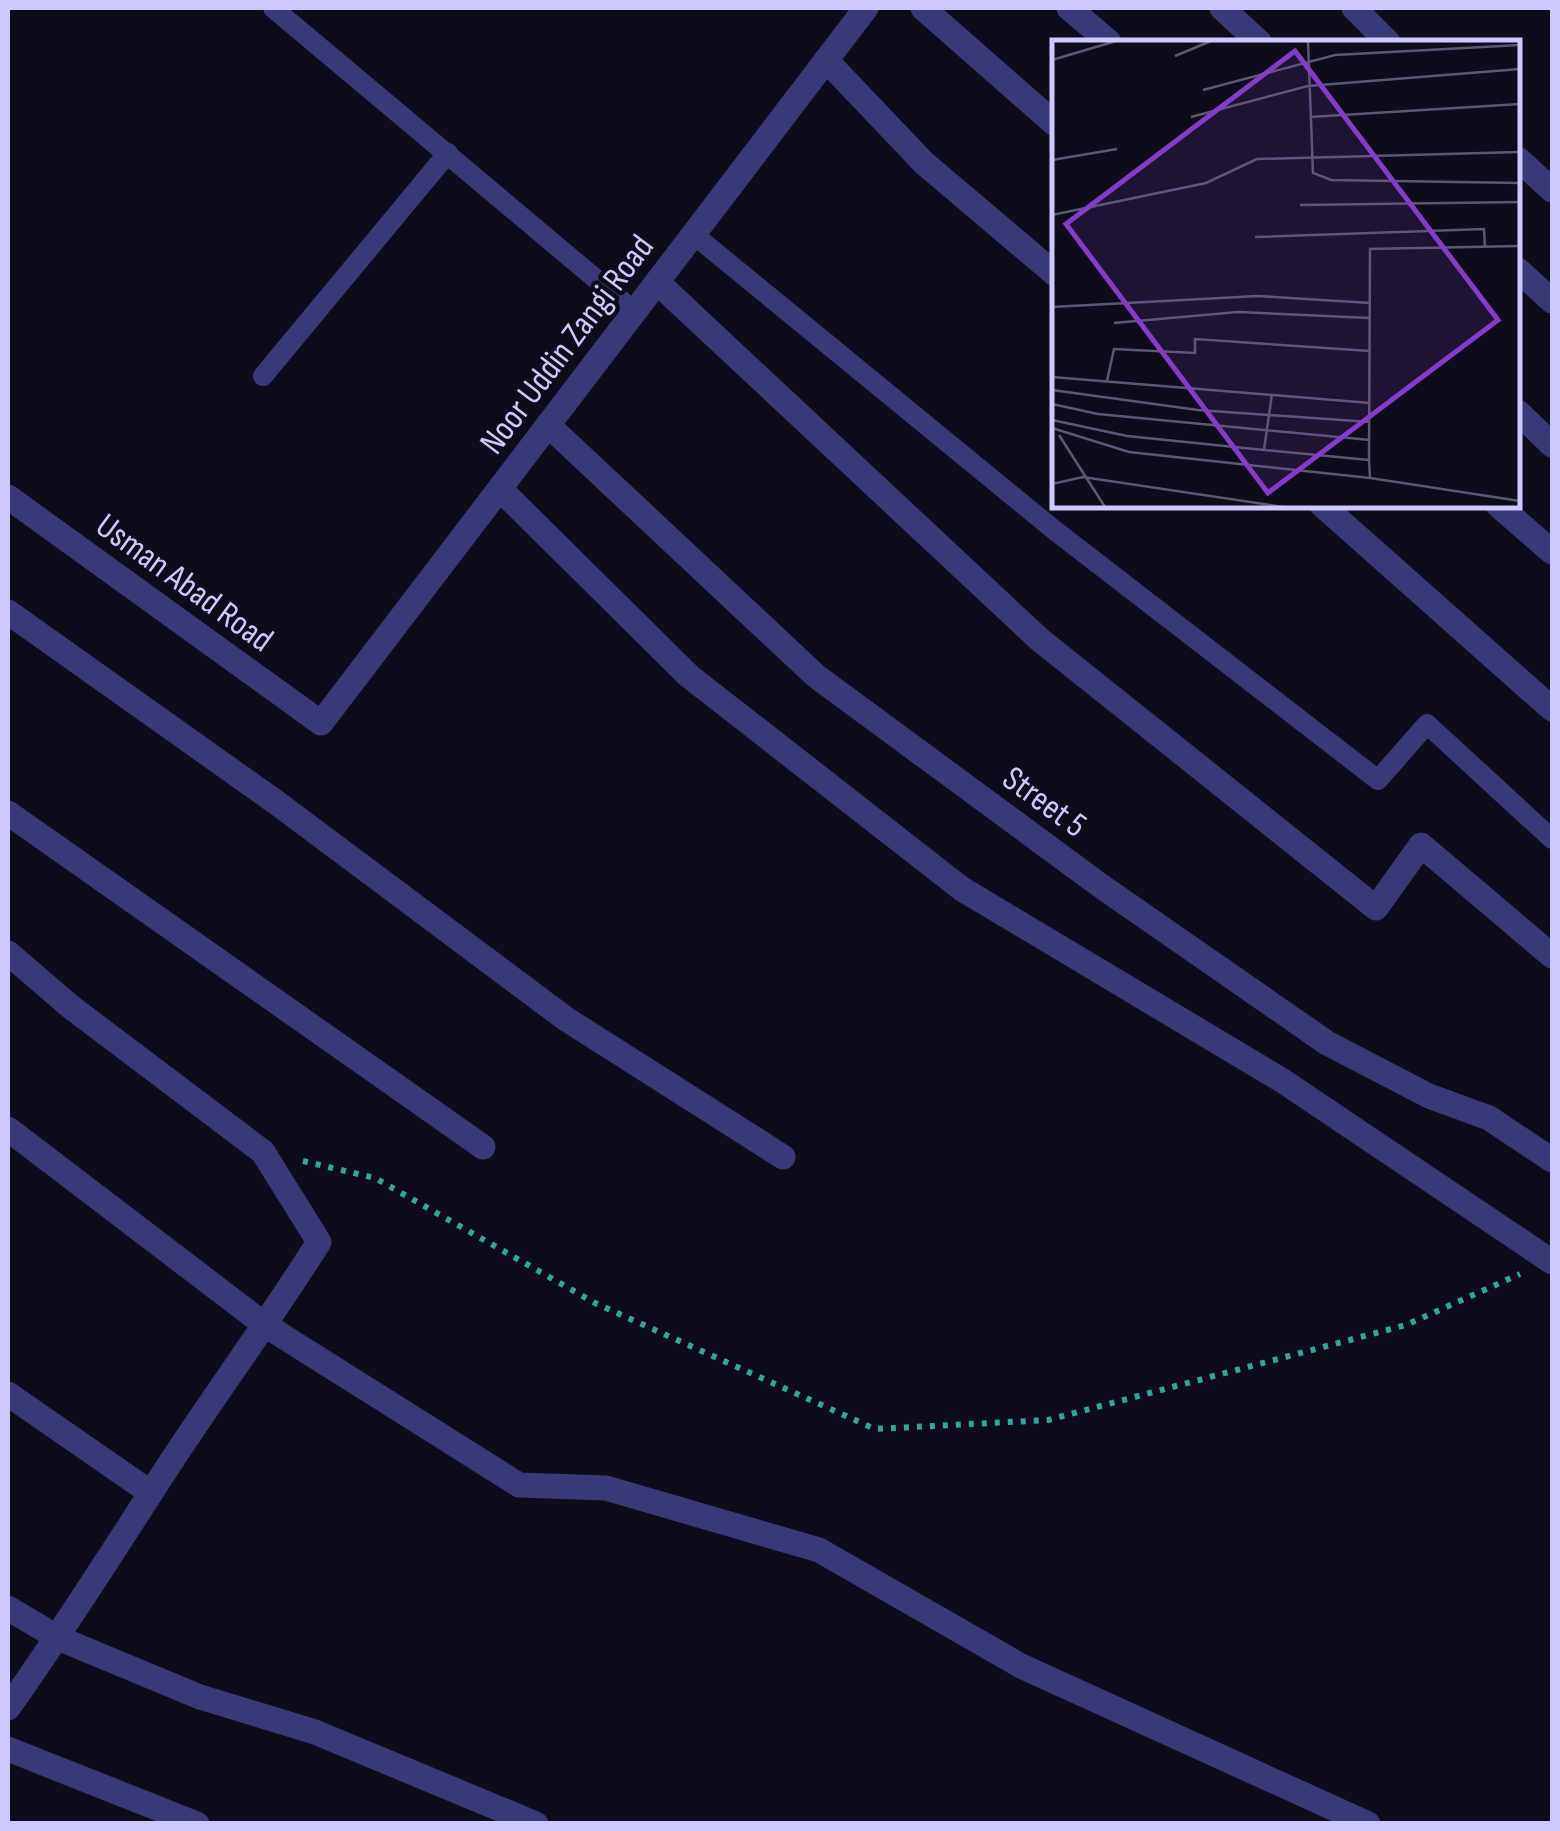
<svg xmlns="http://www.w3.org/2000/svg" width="1560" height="1831" viewBox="0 0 1560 1831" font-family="'Sofia Sans Condensed',sans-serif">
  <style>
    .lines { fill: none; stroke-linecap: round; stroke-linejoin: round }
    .path { stroke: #33a69c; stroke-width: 6; stroke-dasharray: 5 8; stroke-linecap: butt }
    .service { stroke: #3a3977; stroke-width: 20 }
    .minor { stroke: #3a3977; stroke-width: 25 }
    .tertiary { stroke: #3a3977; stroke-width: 25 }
    .labels { text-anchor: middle; stroke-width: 9; stroke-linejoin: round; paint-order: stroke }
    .street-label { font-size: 35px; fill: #cdc9fc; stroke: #0e0c1b }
    .inset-road { fill: none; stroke: #5a5875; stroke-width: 2.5 }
    .view { fill: #833cc5; fill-opacity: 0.15; stroke: #833cc5; stroke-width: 5 }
    .inset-edge { fill: none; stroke: #cdc9fc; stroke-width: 5 }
  </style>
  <rect width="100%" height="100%" fill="#0e0c1b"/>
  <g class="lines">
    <!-- path -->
    <path class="path" d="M303 1161 375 1178 595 1303 875 1429 1048 1420 1406 1325 1520 1274"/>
    <!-- service -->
    <path class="service" d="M273 8 634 311
      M693 234 1053 529 1378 780 1427 724 1552 839
      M263 376 448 153"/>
    <!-- minor -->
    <path class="minor" d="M923 8 1055 124
      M1069 8 1109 42
      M1222 8 1259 42
      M1354 8 1388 42
      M826 60 924 163 1055 274
      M1518 159 1552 190
      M1518 270 1552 301
      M657 282 1039 639 1376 908 1421 845 1552 956
      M1518 412 1552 445
      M548 425 816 676 1101 886 1327 1043 1429 1096 1489 1118 1552 1160
      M500 489 689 676 962 889 1283 1081 1552 1262
      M1322 505 1552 709
      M1498 505 1552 552
      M8 612 277 803 566 1019 783 1157
      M8 813 483 1147
      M8 953 71 1007 263 1152 319 1242C270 1320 215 1394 165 1471 113 1551 63 1631 8 1708
      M8 1129 265 1325 519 1485 606 1488 819 1550 1021 1666 1368 1824
      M8 1394 151 1493
      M8 1608 58 1638 200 1697 315 1732 536 1824
      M8 1749 197 1824"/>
    <!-- tertiary -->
    <path class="tertiary" d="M8 497 321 723 866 8"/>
  </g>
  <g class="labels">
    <!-- street labels -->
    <g class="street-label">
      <text transform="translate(566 344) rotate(-53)" y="12">Noor Uddin Zangi Road</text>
      <text transform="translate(185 582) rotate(36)" y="12">Usman Abad Road</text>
      <text transform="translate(1045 801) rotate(36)" y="12">Street 5</text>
    </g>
  </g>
  <!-- overview -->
  <g transform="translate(1052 40)">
    <rect width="468" height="468" fill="#0e0c1b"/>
    <path class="inset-road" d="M256 1 261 133 279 140 468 143M123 16 159 1M0 20 64 1M151 50 283 15 468 5M139 77 256 46 468 29M258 77 468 64M0 120 65 109M248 165 468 162M0 175 154 143 205 119 468 112M203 197 432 189 433 207M468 206 318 209 317 420 318 438 468 461M0 267 206 256 318 263M62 283 186 272 318 278M0 337 318 363M55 341 62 309 143 313V299L318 311M0 350 146 370 318 382M220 354 212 410 317 420M0 364 46 374 318 400M0 380 75 396 212 410M0 388 77 412 318 438M7 395 53 467M0 444 31 437 231 467"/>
    <path class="view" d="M243 11 446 280 216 453 14 184Z"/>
    <rect width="468" height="468" class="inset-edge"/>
  </g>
  <!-- border -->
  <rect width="1560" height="1831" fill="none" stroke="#cdc9fc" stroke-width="20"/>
</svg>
